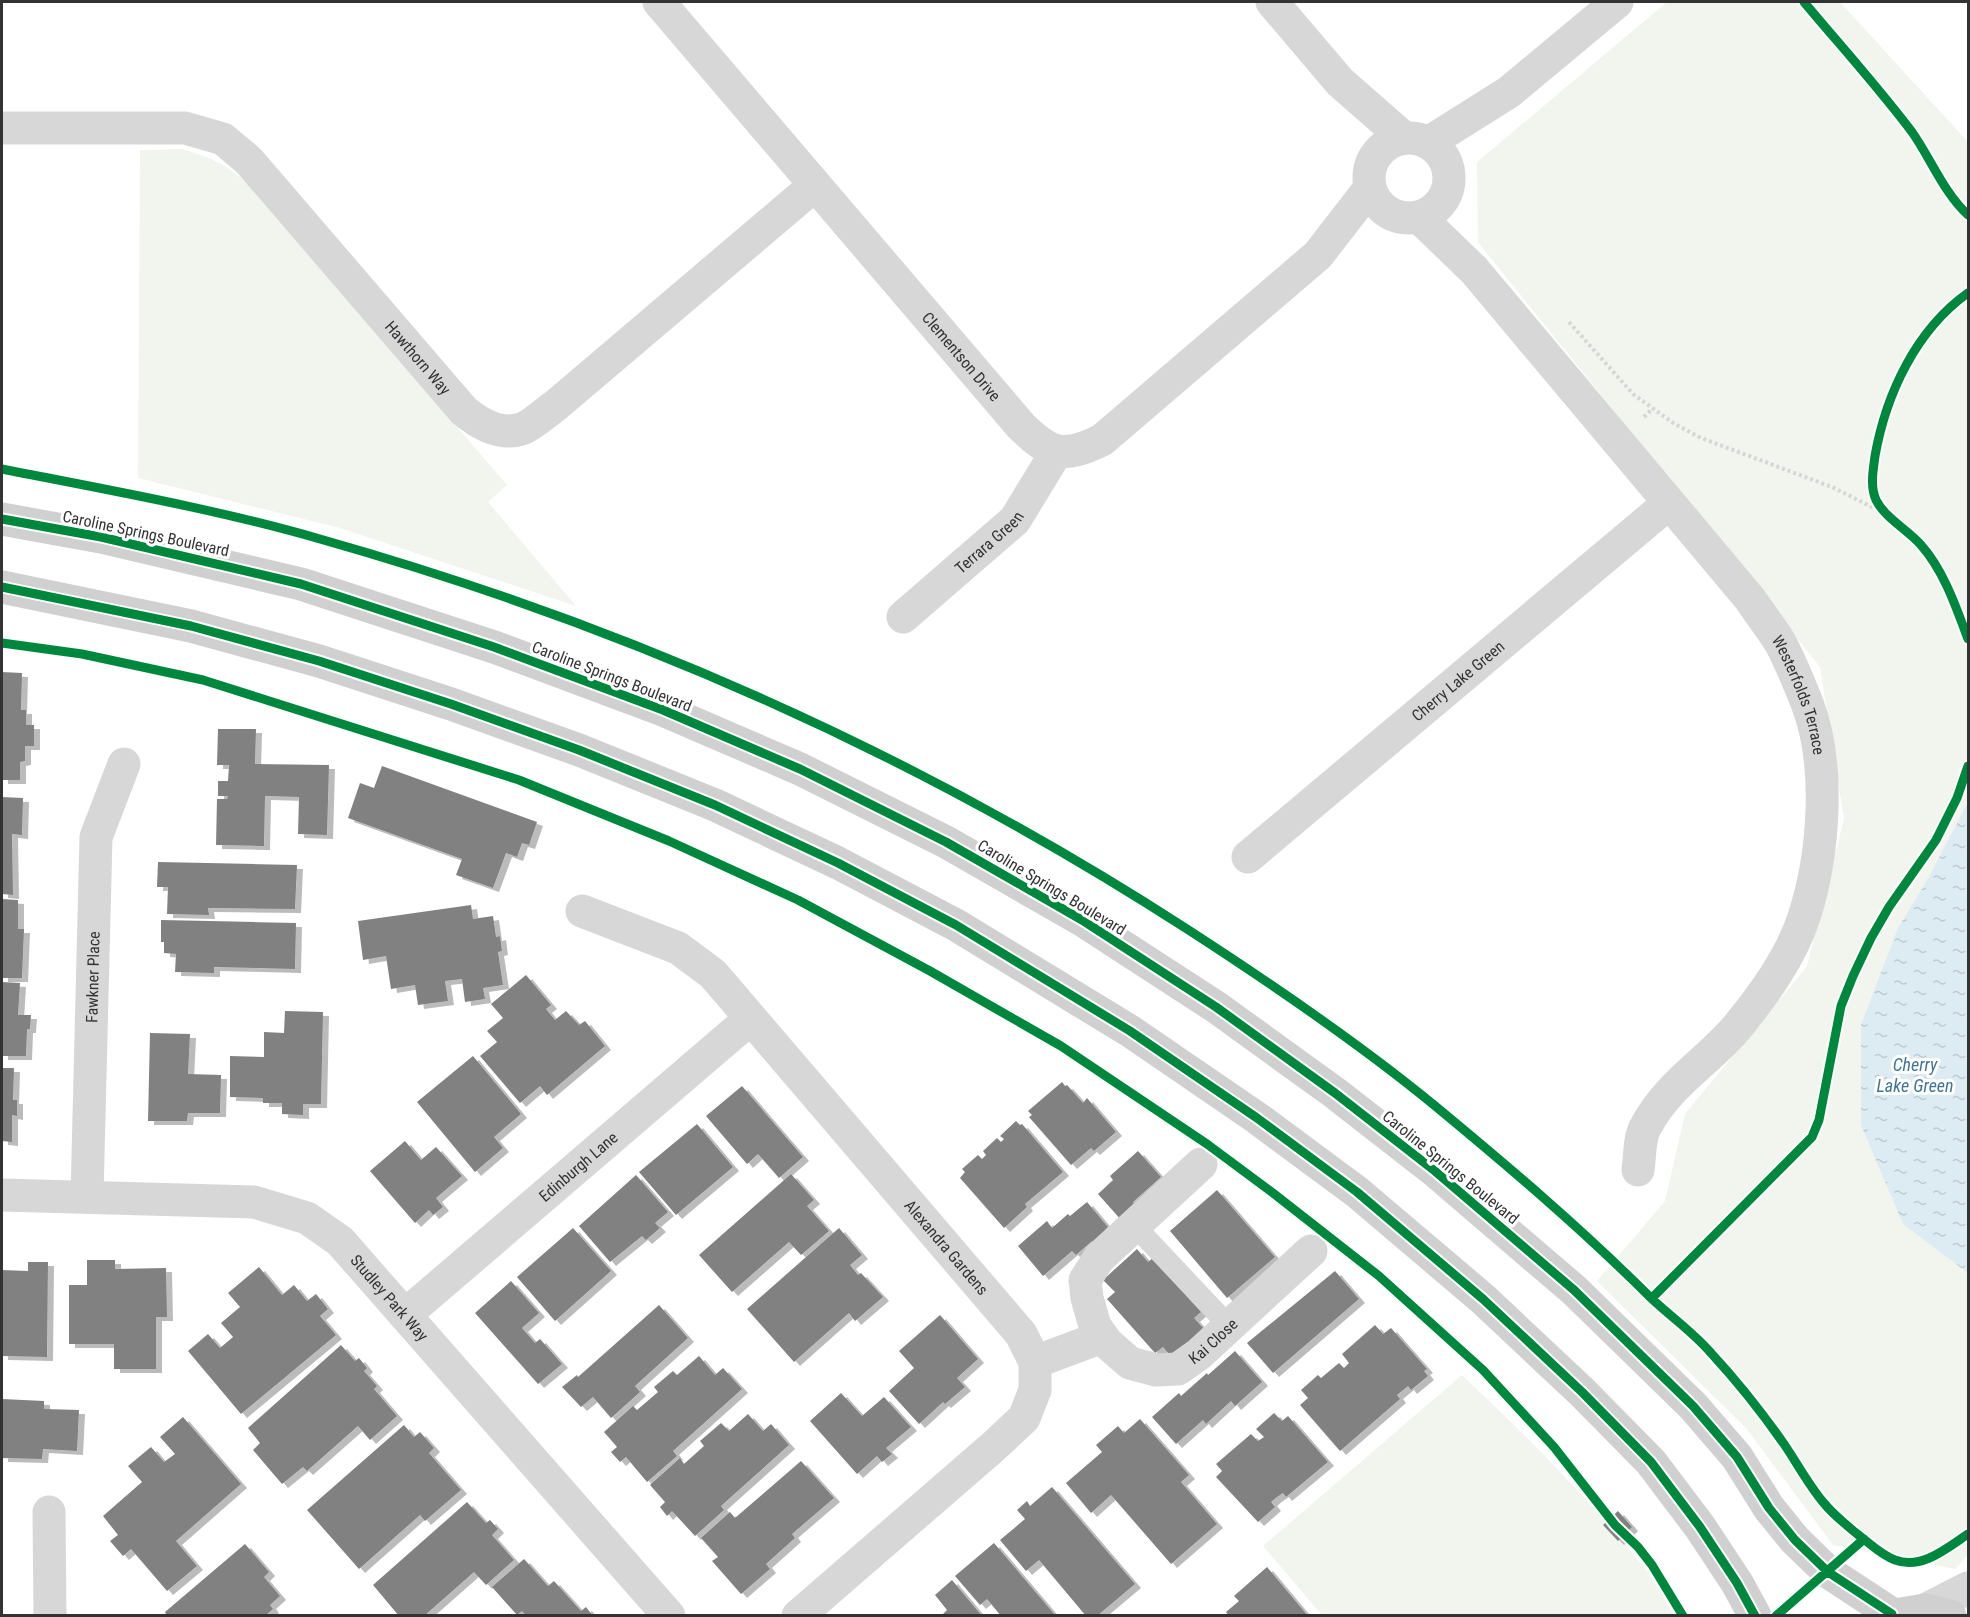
<svg xmlns="http://www.w3.org/2000/svg" width="1970" height="1617" viewBox="0 0 1970 1617" font-family="'Roboto Condensed',sans-serif">
  <style>
    .green { fill: #f1f5ed }
    .water { fill: url(#water-ripples) }
    .building { fill: #818181; filter: url(#shadow) }
    .lines { fill: none; stroke-linecap: round; stroke-linejoin: round }
    .path { stroke: #d6d6d6; stroke-width: 4; stroke-dasharray: 3 3; stroke-linecap: butt }
    .service { stroke: #d7d7d7; stroke-width: 21 }
    .minor { stroke: #d7d7d7; stroke-width: 33 }
    .tertiary { stroke: #d7d7d7; stroke-width: 33 }
    .secondary { stroke: #d0d0d0; stroke-width: 33 }
    .cycleway-casing { stroke: #fff; stroke-width: 13 }
    .cycleway { stroke: #00873e; stroke-width: 9 }
    .labels { text-anchor: middle; stroke-width: 6; stroke-linejoin: round; paint-order: stroke }
    .street-label { font-size: 16px; fill: #333; stroke: #fff }
    .water-label { font-size: 18px; font-style: italic; fill: #3f7597; stroke: #fff }
  </style>
  <defs>
    <pattern id="water-ripples" width="26" height="14" patternUnits="userSpaceOnUse" patternTransform="scale(1.5)"><rect width="26" height="14" fill="#ddebf3"/><path d="M2 4q2-2 4 0t4 0M15 11q2-2 4 0t4 0" fill="none" stroke="#becad1"/></pattern>
    <filter id="shadow"><feDropShadow dx="6" dy="4" stdDeviation="0" flood-color="#0004"/></filter>
  </defs>
  <rect width="100%" height="100%" fill="#fff"/>
  <!-- green -->
  <path class="green" d="M1667 2H1840L1968 142V1555L1955 1569 1833 1545 1746 1428 1597 1281 1665 1201 1685 1114 1807 966 1844 819 1820 667 1478 242 1477 162Z
    M181 149C208 156 223 163 245 181L507 485 488 502 576 606 340 528 138 478 140 150Z
    M1462 1375C1525 1435 1588 1496 1642 1565 1655 1580 1664 1599 1674 1615H1322L1263 1546Z"/>
  <!-- water -->
  <path class="water" d="M1968 802V1273L1903 1224 1861 1125V1025L1898 928 1929 877Z"/>
  <!-- building -->
  <path class="building" d="M2 672 22 673 21 710H26V725H34V746H25V761L20 762V780H2Z
    M218 729H256L255 764 329 765 327 835 298 834 299 797 265 796 264 846 216 845 217 799H227L228 796H218V781H228L229 765H217Z
    M382 766 537 822 529 845 522 843 517 857 506 853 493 888 456 875 462 859 348 818 360 783 374 788Z
    M2 797 23 798 22 835 12 834 13 895 2 894Z
    M158 862 297 865 295 909 208 908 209 915 167 914 168 887H157Z
    M2 899 18 900V929H24L22 978H2Z
    M471 905 473 919 493 916 496 937 500 936 502 951 498 952 503 985 483 988 485 999 465 1002 462 979 445 981 448 1001 418 1005 415 985 391 989 386 956 363 960 358 921Z
    M161 920 296 923 295 969 214 967V973L175 972 176 954 164 953V942H161Z
    M526 975 551 1005 546 1009 555 1020 566 1011 579 1025 585 1021 605 1046 547 1095 540 1086 520 1103 480 1056 497 1042 487 1031 503 1018 491 1004Z
    M2 982 20 983 18 1015H31L30 1029H27L26 1056H2Z
    M285 1011 323 1012 321 1104H303V1115L282 1114V1103H263V1098L230 1097V1056L264 1057V1032L284 1033Z
    M150 1033 190 1034 188 1074 221 1075 220 1113H188L187 1121H148Z
    M473 1056 521 1114 494 1137 503 1148 475 1172 417 1102Z
    M2 1068H14L13 1100H17V1116L12 1115V1142L2 1141Z
    M1062 1082 1065 1086 1067 1085 1083 1103 1087 1098 1116 1132 1094 1151 1091 1148 1071 1165 1029 1117 1032 1115 1028 1111Z
    M742 1086 803 1157 779 1178 758 1154 747 1164 706 1116Z
    M1016 1121 1020 1125 1022 1124 1063 1172 1025 1204 1027 1207 1004 1228 960 1178 965 1172 962 1169 978 1155 982 1159 986 1155 983 1151 997 1138 1001 1142 1004 1139 1000 1136Z
    M697 1124 733 1167 676 1215 639 1172Z
    M405 1141 421 1160 436 1147 462 1176 436 1198 443 1207 433 1215 429 1210 415 1223 370 1171Z
    M1138 1151 1161 1177 1133 1202 1137 1208 1122 1221 1098 1194 1113 1180 1110 1176Z
    M791 1174 814 1200 807 1206 829 1231 801 1255 789 1242 732 1292 699 1255Z
    M636 1175 668 1212 655 1223 660 1228 646 1240 642 1236 610 1262 579 1226Z
    M1217 1190 1275 1257 1227 1298 1170 1231Z
    M1087 1202 1108 1227 1094 1244 1092 1241 1076 1255 1072 1251 1043 1276 1018 1246 1047 1221 1052 1228 1068 1214 1070 1216Z
    M573 1228 611 1271 555 1321 517 1277Z
    M839 1228 862 1255 850 1265 858 1275 861 1273 883 1297 855 1321 849 1313 794 1362 747 1309Z
    M1137 1249 1148 1262 1153 1258 1201 1312 1194 1318 1205 1330 1173 1359 1163 1347 1155 1353 1107 1299 1115 1292 1103 1280Z
    M87 1260H115V1269L166 1268 167 1317H156V1369H114V1344H69V1285H87Z
    M28 1262H48L47 1357 2 1356V1270L28 1271Z
    M259 1267 282 1295 294 1285 307 1301 316 1294 328 1309 320 1316 336 1335 241 1414 188 1351 208 1334 220 1348 233 1337 221 1323 240 1307 228 1293Z
    M1335 1271 1359 1299 1273 1373 1247 1343Z
    M511 1281 539 1313 522 1328 535 1343 540 1339 562 1364 538 1384 475 1313Z
    M659 1305 688 1338 635 1386 640 1392 611 1418 593 1397 581 1407 562 1387 577 1375 578 1377Z
    M940 1315 978 1359 957 1378 965 1387 945 1404 943 1402 919 1424 889 1391 914 1368 899 1351Z
    M1375 1325 1383 1334 1391 1328 1427 1369 1424 1371 1428 1376 1411 1390 1408 1386 1397 1395 1400 1399 1340 1451 1300 1405 1308 1398 1301 1390 1318 1375 1321 1378 1339 1363 1344 1368 1349 1363 1342 1354Z
    M341 1345 355 1361 359 1358 367 1368 364 1371 377 1386 374 1389 397 1416 370 1440 358 1426 307 1471 303 1467 282 1484 253 1450 260 1443 248 1428Z
    M1235 1351 1262 1382 1235 1406 1231 1401 1206 1424 1203 1420 1176 1444 1152 1417 1179 1393 1181 1396 1207 1373 1208 1375Z
    M699 1356 715 1375 723 1368 742 1389 673 1451 677 1456 647 1482 626 1457 620 1462 611 1452 617 1447 604 1432 633 1406 637 1410 658 1392 654 1387 673 1371 677 1375Z
    M841 1393 862 1416 884 1397 911 1427 886 1448 892 1454 882 1462 877 1456 857 1474 810 1421Z
    M2 1399 44 1401V1409L79 1410 77 1451 43 1449 42 1459 2 1458Z
    M1274 1413 1282 1421 1288 1416 1328 1462 1286 1497 1283 1493 1277 1497 1271 1502 1275 1507 1258 1522 1216 1477 1222 1471 1216 1464 1251 1434 1258 1441 1264 1437 1256 1429Z
    M748 1414 763 1431 771 1424 789 1445 721 1506 724 1510 695 1536 672 1511 667 1516 660 1507 665 1502 650 1485 680 1458 684 1464 704 1446 700 1441 721 1423 729 1431Z
    M183 1417 241 1484 176 1541 197 1566 167 1591 131 1549 123 1556 110 1541 118 1535 103 1516 142 1482 128 1466 151 1447 164 1462 175 1454 160 1437Z
    M1140 1419 1189 1475 1181 1482 1217 1524 1171 1564 1111 1495 1091 1513 1066 1483 1102 1452 1096 1445 1118 1426 1124 1433Z
    M404 1425 414 1437 420 1432 434 1448 429 1453 461 1490 425 1521 420 1515 359 1569 307 1510Z
    M801 1461 834 1498 792 1534 795 1538 766 1564 770 1569 741 1594 712 1561 718 1557 701 1538 730 1512 735 1518Z
    M1052 1487 1135 1584 1097 1616H1086L1039 1560 1026 1571 1000 1540 1025 1519 1017 1510 1027 1501 1030 1506Z
    M467 1502 486 1523 490 1520 498 1529 492 1535 514 1560 486 1585 474 1572 424 1616H399L373 1585Z
    M1618 1511 1632 1527 1618 1541 1603 1525Z
    M994 1543 1055 1615 1054 1616H1001L987 1599 980 1605 955 1576Z
    M245 1544 269 1572 264 1577 280 1596 270 1605 273 1609 265 1616H167L165 1612Z
    M524 1559 548 1586 554 1581 581 1611 586 1607 593 1616H526L522 1611 517 1615 492 1587Z
    M1267 1567 1308 1616H1229L1226 1612 1239 1601 1234 1596Z
    M952 1580 982 1616H941L947 1610 935 1595Z"/>
  <g class="lines">
    <!-- path -->
    <path class="path" d="M1569 322 1633 394 1673 423 1701 438 1832 487 1886 514
      M1644 417 1652 409"/>
    <!-- service -->
    <path class="service" d="M1134 1225 1229 1326"/>
    <!-- minor -->
    <g class="minor">
      <path id="s1" d="M659 2 1021 426C1051 455 1063 459 1102 440L1318 255 1369 189"/>
      <path d="M1272 2 1340 82 1404 138"/>
      <path id="s2" d="M2 128H185L223 139 249 161 464 411C481 425 502 437 524 428 535 423 546 412 555 406L815 185"/>
      <circle cx="1409" cy="178" r="40"/>
      <path d="M1428 143 1509 92 1617 2"/>
      <path id="s3" d="M1419 217 1474 270 1750 599C1760 614 1772 629 1781 644 1791 663 1799 683 1807 703 1831 765 1824 855 1804 917 1791 957 1764 994 1738 1026 1709 1061 1668 1084 1646 1126 1639 1137 1640 1157 1638 1170"/>
      <path id="s4" d="M903 617 1015 520 1057 451"/>
      <path id="s5" d="M1248 857 1669 503"/>
      <path id="s6" d="M582 911 678 948 713 974 1021 1334 1035 1362V1390L1024 1418 993 1447 798 1616"/>
      <path id="s7" d="M1201 1164 1099 1258 1085 1280 1087 1298 1095 1326 1107 1343 1130 1363 1156 1370 1178 1369 1199 1354 1311 1251"/>
      <path id="s8" d="M2 1195 254 1202 307 1218 340 1241 669 1616"/>
      <path id="s9" d="M87 1196 96 837 124 764"/>
      <path id="s10" d="M405 1315 750 1019"/>
      <path d="M1035 1362 1102 1337"/>
      <path d="M49 1512 50 1616"/>
    </g>
    <!-- tertiary -->
    <path class="tertiary" d="M1925 1610 1968 1588"/>
    <!-- secondary -->
    <path class="secondary" d="M2 519 101 537 301 584 494 647 663 710 800 769 946 842 1082 920 1216 1007 1335 1093 1435 1171 1574 1290 1693 1406 1737 1457 1769 1508 1795 1540 1828 1572 1892 1614
      M2 587 191 626 319 661 451 704 579 750 715 805 838 863 956 925 1130 1031 1257 1118 1357 1192 1483 1299 1582 1392 1651 1462 1700 1527 1737 1583 1755 1616
      M1889 1616 1925 1610 1950 1616"/>
    <defs>
      <path id="cycleway" d="M1804 2C1840 45 1878 87 1912 132 1931 159 1944 193 1968 215
        M1968 293C1916 330 1886 394 1875 456 1873 471 1870 486 1876 500 1885 518 1908 530 1921 545 1944 571 1956 607 1968 639
        M2 469C108 490 216 509 320 539 628 626 918 755 1187 929 1272 984 1356 1041 1434 1105 1509 1167 1582 1229 1651 1298 1671 1317 1693 1332 1711 1353 1736 1380 1763 1414 1784 1444 1797 1463 1808 1484 1823 1502 1835 1517 1851 1529 1866 1541 1875 1548 1884 1556 1895 1560 1922 1570 1947 1548 1968 1534
        M2 519 101 537 301 584 494 647 663 710 800 769 946 842 1082 920 1216 1007 1335 1093 1435 1171 1574 1290 1693 1406 1737 1457 1769 1508 1795 1540 1828 1572 1892 1614
        M2 587 191 626 319 661 451 704 579 750 715 805 838 863 956 925 1130 1031 1257 1118 1357 1192 1483 1299 1582 1392 1651 1462 1700 1527 1737 1583 1755 1616
        M2 643 82 654 203 680 519 780 669 841 798 900 930 971 1061 1046 1207 1144 1273 1193 1379 1276 1483 1370 1554 1447 1615 1525 1638 1547 1652 1565 1683 1616
        M1652 1298 1812 1137 1819 1120 1841 1006 1853 976 1871 938 1889 907 1936 840 1957 798 1968 766
        M1776 1616 1864 1539"/>
    </defs>
    <!-- cycleway casing -->
    <use href="#cycleway" class="cycleway-casing"/>
    <!-- cycleway -->
    <use href="#cycleway" class="cycleway"/>
  </g>
  <g class="labels">
    <!-- street labels -->
    <g class="street-label">
      <text dy="6" stroke="none"><textPath href="#s2" startOffset="516">Hawthorn Way</textPath></text>
      <text dy="6" stroke="none"><textPath href="#s1" startOffset="466">Clementson Drive</textPath></text>
      <text transform="translate(146 533) rotate(12)" y="6">Caroline Springs Boulevard</text>
      <text dy="6" stroke="none"><textPath href="#s4" startOffset="114">Terrara Green</textPath></text>
      <text transform="translate(612 676) rotate(21)" y="6">Caroline Springs Boulevard</text>
      <text dy="6" stroke="none"><textPath href="#s5" startOffset="274">Cherry Lake Green</textPath></text>
      <text dy="6" stroke="none"><textPath href="#s3" startOffset="615">Westerfolds Terrace</textPath></text>
      <text transform="translate(1052 887) rotate(31)" y="6">Caroline Springs Boulevard</text>
      <text dy="6" stroke="none"><textPath href="#s9" startOffset="219">Fawkner Place</textPath></text>
      <text dy="6" stroke="none"><textPath href="#s10" startOffset="228">Edinburgh Lane</textPath></text>
      <text transform="translate(1451 1167) rotate(39)" y="6">Caroline Springs Boulevard</text>
      <text dy="6" stroke="none"><textPath href="#s6" startOffset="506">Alexandra Gardens</textPath></text>
      <text dy="6" stroke="none"><textPath href="#s8" startOffset="423">Studley Park Way</textPath></text>
      <text dy="6" stroke="none"><textPath href="#s7" startOffset="357">Kai Close</textPath></text>
    </g>
    <!-- water labels -->
    <g class="water-label">
      <text x="1915" y="1071">Cherry<tspan x="1915" dy="21">Lake Green</tspan></text>
    </g>
  </g>
  <!-- border -->
  <rect width="1970" height="1617" fill="none" stroke="#333333" stroke-width="6"/>
</svg>
